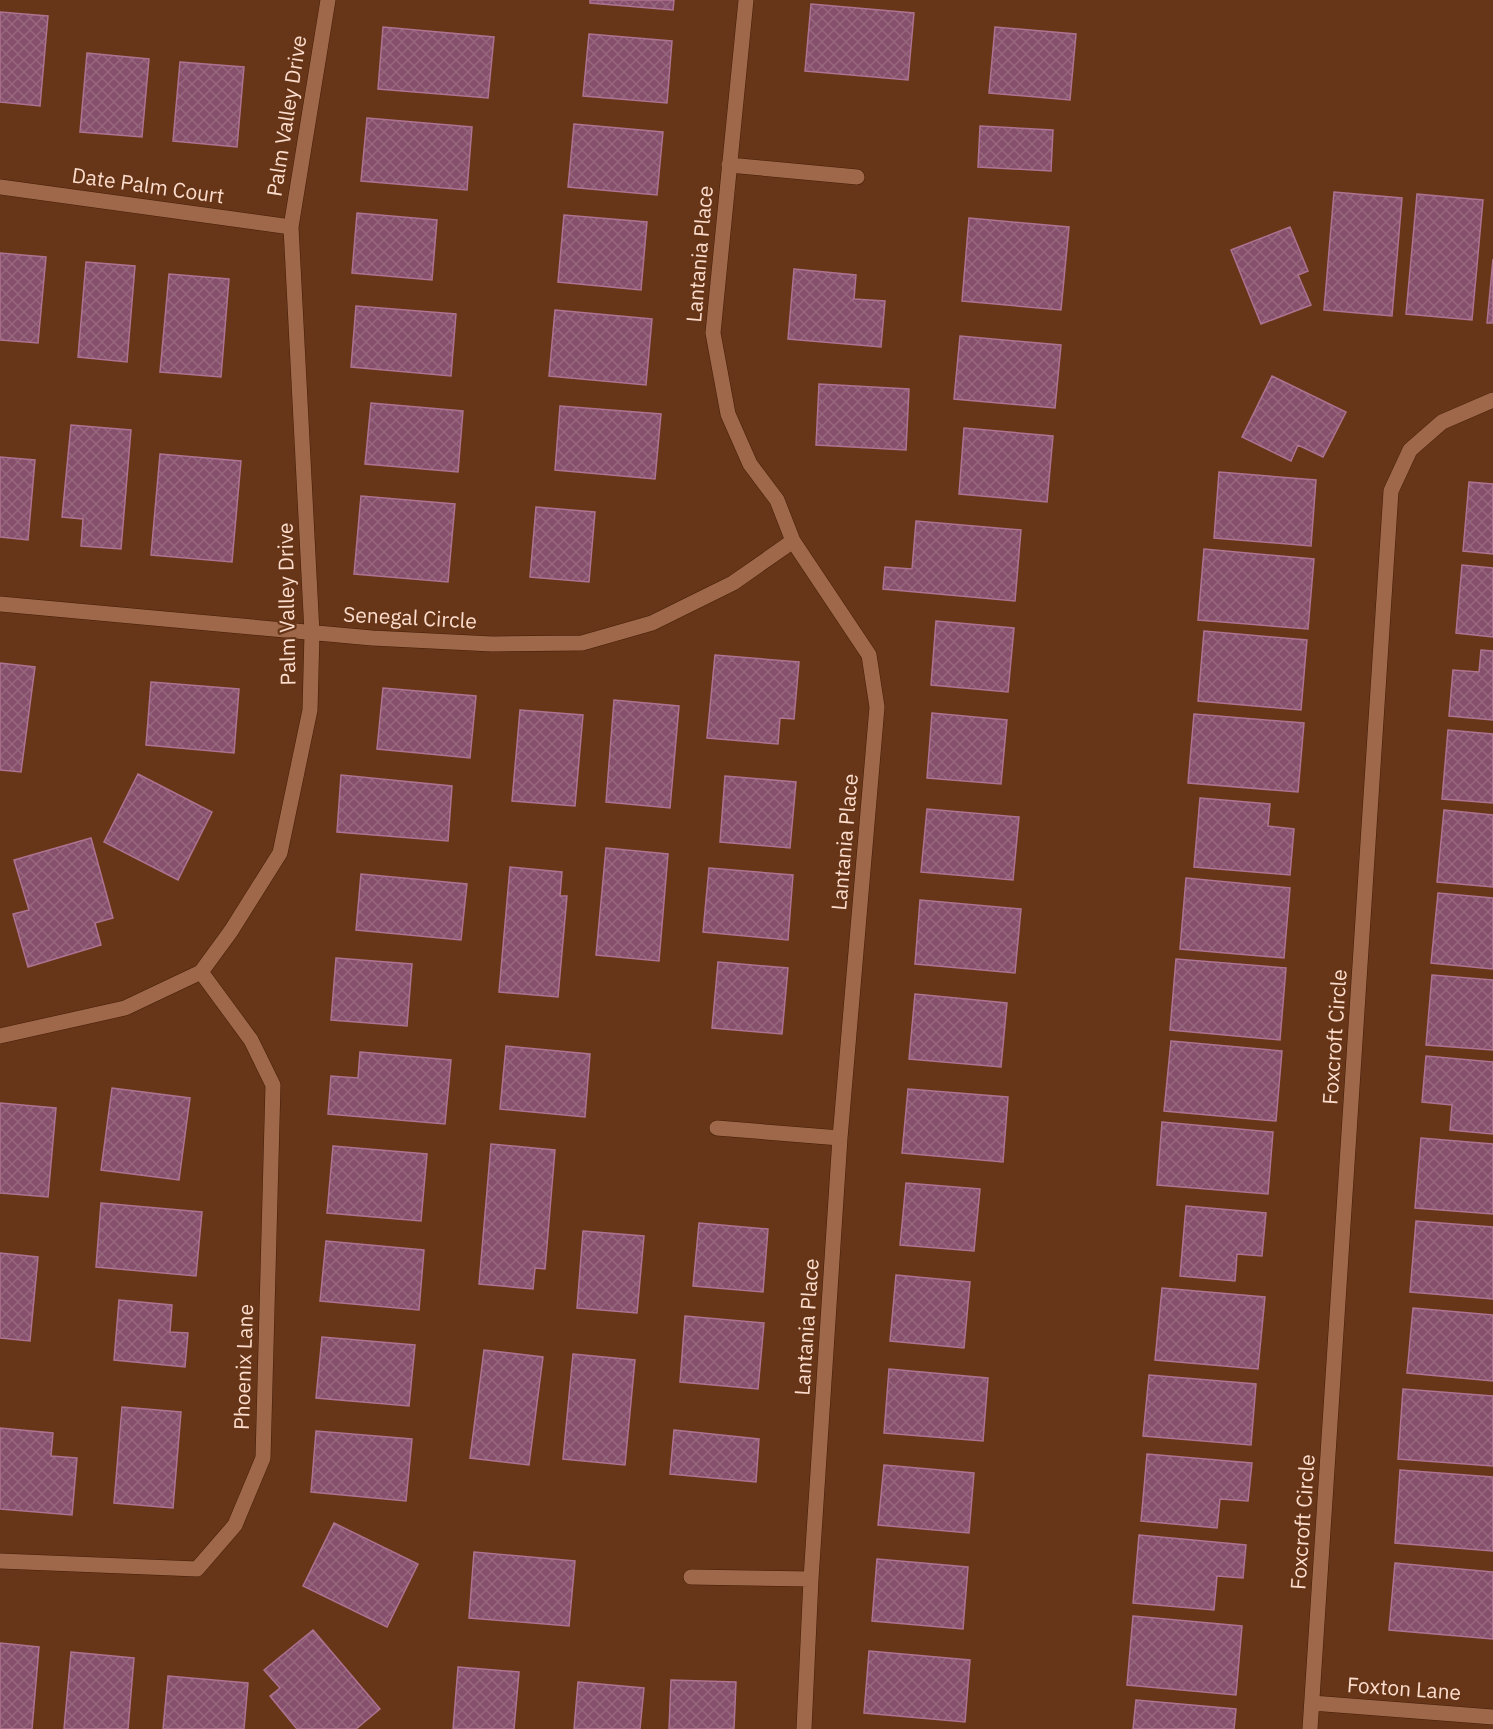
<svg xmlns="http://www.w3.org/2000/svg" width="1493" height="1729" viewBox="0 0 1493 1729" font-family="'IBM Plex Sans',sans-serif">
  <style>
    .building { fill: url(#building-cross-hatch); stroke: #ad7390; stroke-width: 1.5 }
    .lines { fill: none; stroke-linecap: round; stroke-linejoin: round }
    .minor-casing { stroke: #441f08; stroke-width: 16 }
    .minor { stroke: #9f684b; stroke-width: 15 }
    .labels { text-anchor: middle; stroke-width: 4.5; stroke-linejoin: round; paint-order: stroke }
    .street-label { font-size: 21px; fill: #fcddcd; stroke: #673518 }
  </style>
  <defs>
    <pattern id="building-cross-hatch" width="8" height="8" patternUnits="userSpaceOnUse" patternTransform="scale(1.5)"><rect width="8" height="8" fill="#864f6b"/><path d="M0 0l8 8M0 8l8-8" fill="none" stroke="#98687f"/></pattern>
  </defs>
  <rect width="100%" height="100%" fill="#673518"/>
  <!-- building -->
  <path class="building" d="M590 0H674L673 10 590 3Z
    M811 4 914 13 908 80 805 71Z
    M0 12 48 16 40 106 0 102Z
    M383 27 494 37 488 98 378 89Z
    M995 27 1076 34 1070 100 989 93Z
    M589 34 672 41 667 103 583 96Z
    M87 53 149 59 142 137 80 132Z
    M180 62 244 67 237 147 173 141Z
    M367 118 472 127 467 190 361 181Z
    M574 124 663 132 657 195 568 187Z
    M980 126 1053 130 1051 171 978 167Z
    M1334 192 1402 198 1392 316 1324 310Z
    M1417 194 1483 200 1472 320 1406 314Z
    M357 213 437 220 432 280 352 273Z
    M564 215 647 222 641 290 558 282Z
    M969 218 1069 227 1061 310 962 301Z
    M1290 227 1308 271 1298 275 1311 305 1261 324 1231 250Z
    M0 253 46 257 38 343 0 340Z
    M1493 259V323H1487Z
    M86 262 135 266 127 362 78 357Z
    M794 269 856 275 854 299 885 301 881 347 788 339Z
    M169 274 229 279 221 377 160 372Z
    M356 306 456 314 451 376 351 367Z
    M555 310 652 319 646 385 549 376Z
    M960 336 1061 345 1055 408 954 399Z
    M1272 376 1346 412 1323 457 1298 445 1291 461 1242 437Z
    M819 384 909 389 906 450 816 445Z
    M371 403 463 411 458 472 365 464Z
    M560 406 661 414 655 479 555 470Z
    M71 425 131 430 121 549 81 546 83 519 62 517Z
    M964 428 1053 436 1047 502 959 494Z
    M160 454 241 461 232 562 151 555Z
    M0 457 35 460 28 540 0 537Z
    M1219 472 1316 480 1311 546 1214 538Z
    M1469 482 1493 484V554L1463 551Z
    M361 496 455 504 448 582 354 574Z
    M536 507 595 512 589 582 530 577Z
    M916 521 1021 530 1015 601 883 589 885 567 912 569Z
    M1204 549 1314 559 1308 629 1198 620Z
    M1462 565 1493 568V637L1456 633Z
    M936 621 1014 628 1008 692 931 685Z
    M1204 631 1307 640 1301 710 1198 701Z
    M1481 650 1493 651V720L1449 716 1453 670 1479 672Z
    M715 655 799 662 794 719 780 718 778 744 707 738Z
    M0 663 35 667 21 772 0 770Z
    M151 682 239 689 234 753 146 745Z
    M383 688 476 696 470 758 377 749Z
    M614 700 679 706 670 808 606 802Z
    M520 710 583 715 575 806 512 801Z
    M932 713 1007 720 1001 784 927 778Z
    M1194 714 1304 723 1298 792 1188 783Z
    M1448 730 1493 734V803L1442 799Z
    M138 774 212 812 178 880 104 842Z
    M341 775 452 786 448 841 337 832Z
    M725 776 796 782 790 848 720 842Z
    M1200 798 1270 804 1268 826 1294 829 1290 875 1194 867Z
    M927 809 1019 817 1013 880 921 872Z
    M1444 810 1493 815V887L1437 882Z
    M91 838 113 918 95 923 101 945 28 967 13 914 29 910 14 860Z
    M606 848 668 854 659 961 596 955Z
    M510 867 562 872 560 896H567L558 997 499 992Z
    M709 868 793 875 788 940 703 932Z
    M361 874 467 884 461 940 356 930Z
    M1186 878 1290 888 1284 958 1180 949Z
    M1438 893 1493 898V969L1431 963Z
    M920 900 1021 909 1015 973 915 964Z
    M336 958 412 964 407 1026 331 1020Z
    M1176 959 1286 968 1280 1040 1170 1030Z
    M718 962 788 968 782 1034 712 1028Z
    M1432 975 1493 980V1050L1426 1045Z
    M915 994 1007 1003 1001 1067 909 1059Z
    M1171 1041 1282 1051 1276 1121 1164 1111Z
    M506 1046 590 1054 585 1117 500 1109Z
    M360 1052 451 1060 445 1124 328 1114 331 1076 358 1078Z
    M1426 1056 1493 1062V1134L1450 1130 1452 1105 1422 1102Z
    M112 1088 190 1098 179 1180 101 1170Z
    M908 1089 1008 1097 1003 1162 902 1153Z
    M0 1103 56 1108 48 1197 0 1193Z
    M1162 1122 1273 1132 1268 1194 1157 1185Z
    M1421 1138 1493 1144V1214L1415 1208Z
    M491 1144 555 1150 545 1269 535 1268 533 1289 479 1284Z
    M333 1146 427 1154 421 1221 327 1213Z
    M906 1183 980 1189 974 1251 900 1245Z
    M101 1203 202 1212 196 1276 96 1267Z
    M1186 1206 1266 1213 1262 1256 1237 1254 1235 1281 1180 1276Z
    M1416 1221 1493 1227V1299L1410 1292Z
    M699 1223 768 1229 763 1292 693 1286Z
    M583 1231 644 1236 637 1313 577 1308Z
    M326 1241 424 1250 419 1310 320 1301Z
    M0 1253 38 1257 30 1341 0 1338Z
    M896 1275 970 1282 964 1348 890 1341Z
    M1162 1288 1265 1297 1258 1369 1155 1360Z
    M119 1300 172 1305 170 1332 188 1333 185 1367 114 1360Z
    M1413 1308 1493 1315V1381L1407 1373Z
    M685 1316 764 1323 758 1389 680 1382Z
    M322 1337 415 1345 409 1406 316 1398Z
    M484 1350 543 1357 529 1465 470 1458Z
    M573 1354 635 1360 625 1465 563 1459Z
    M889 1369 988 1378 983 1441 884 1433Z
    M1149 1375 1256 1384 1251 1445 1143 1436Z
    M1403 1389 1493 1396V1466L1398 1459Z
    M122 1407 181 1412 173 1508 114 1503Z
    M0 1428 53 1433 51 1456 77 1458 72 1515 0 1509Z
    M674 1430 759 1439 756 1482 670 1474Z
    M316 1431 412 1439 406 1501 311 1492Z
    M1147 1454 1252 1463 1248 1501 1220 1499 1217 1528 1141 1521Z
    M884 1465 974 1473 969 1533 878 1525Z
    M1400 1470 1493 1477V1551L1395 1543Z
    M334 1523 418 1564 387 1627 303 1586Z
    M1139 1535 1246 1545 1243 1578 1217 1576 1214 1610 1133 1603Z
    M474 1552 575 1561 569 1626 469 1618Z
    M877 1559 968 1567 963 1629 872 1621Z
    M1395 1563 1493 1572V1639L1389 1630Z
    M1133 1616 1242 1626 1236 1695 1127 1685Z
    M313 1630 380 1709 356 1729H297L270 1696 280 1688 264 1670Z
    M0 1643 39 1647 32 1729H0Z
    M869 1651 970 1660 965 1722 864 1713Z
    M71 1652 134 1658 128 1729H64Z
    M458 1667 519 1672 514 1729H453Z
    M168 1676 248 1683 244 1729H163Z
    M671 1680 736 1682 734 1729H669Z
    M578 1682 644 1688 640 1729H574Z
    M1136 1700 1236 1709 1234 1729H1133Z"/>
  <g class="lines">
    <defs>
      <path id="minor" d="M746 0 713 333 728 414 750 464 777 500 793 541 869 655 877 707 840 1138 811 1579 804 1729
        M729 165 857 177
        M0 187 291 227
        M0 604 372 638 492 644 582 643 652 623 733 583 793 541
        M0 1036 125 1008 201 972 231 931 280 853 310 710 312 633 291 227 328 0
        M717 1128 840 1138
        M0 1561 197 1569 235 1525 263 1458 273 1085 251 1040 201 972
        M691 1577 811 1579
        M1312 1703 1493 1717
        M1310 1729 1391 491 1410 450 1442 422 1493 400"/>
    </defs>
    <!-- minor casing -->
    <use href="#minor" class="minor-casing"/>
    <!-- minor -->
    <use href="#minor" class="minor"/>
  </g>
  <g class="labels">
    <!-- street labels -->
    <g class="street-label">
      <text transform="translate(287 116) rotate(-81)" y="7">Palm Valley Drive</text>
      <text transform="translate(148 186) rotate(8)" y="7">Date Palm Court</text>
      <text transform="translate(700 254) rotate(-85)" y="7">Lantania Place</text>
      <text transform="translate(287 604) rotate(-91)" y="7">Palm Valley Drive</text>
      <text transform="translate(410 618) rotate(3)" y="7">Senegal Circle</text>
      <text transform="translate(845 842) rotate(-85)" y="7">Lantania Place</text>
      <text transform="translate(1335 1037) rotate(-86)" y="7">Foxcroft Circle</text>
      <text transform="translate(807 1327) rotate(-86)" y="7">Lantania Place</text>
      <text transform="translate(244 1367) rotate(-88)" y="7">Phoenix Lane</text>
      <text transform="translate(1303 1522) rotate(-86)" y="7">Foxcroft Circle</text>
      <text transform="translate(1404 1689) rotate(4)" y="7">Foxton Lane</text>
    </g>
  </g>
</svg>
